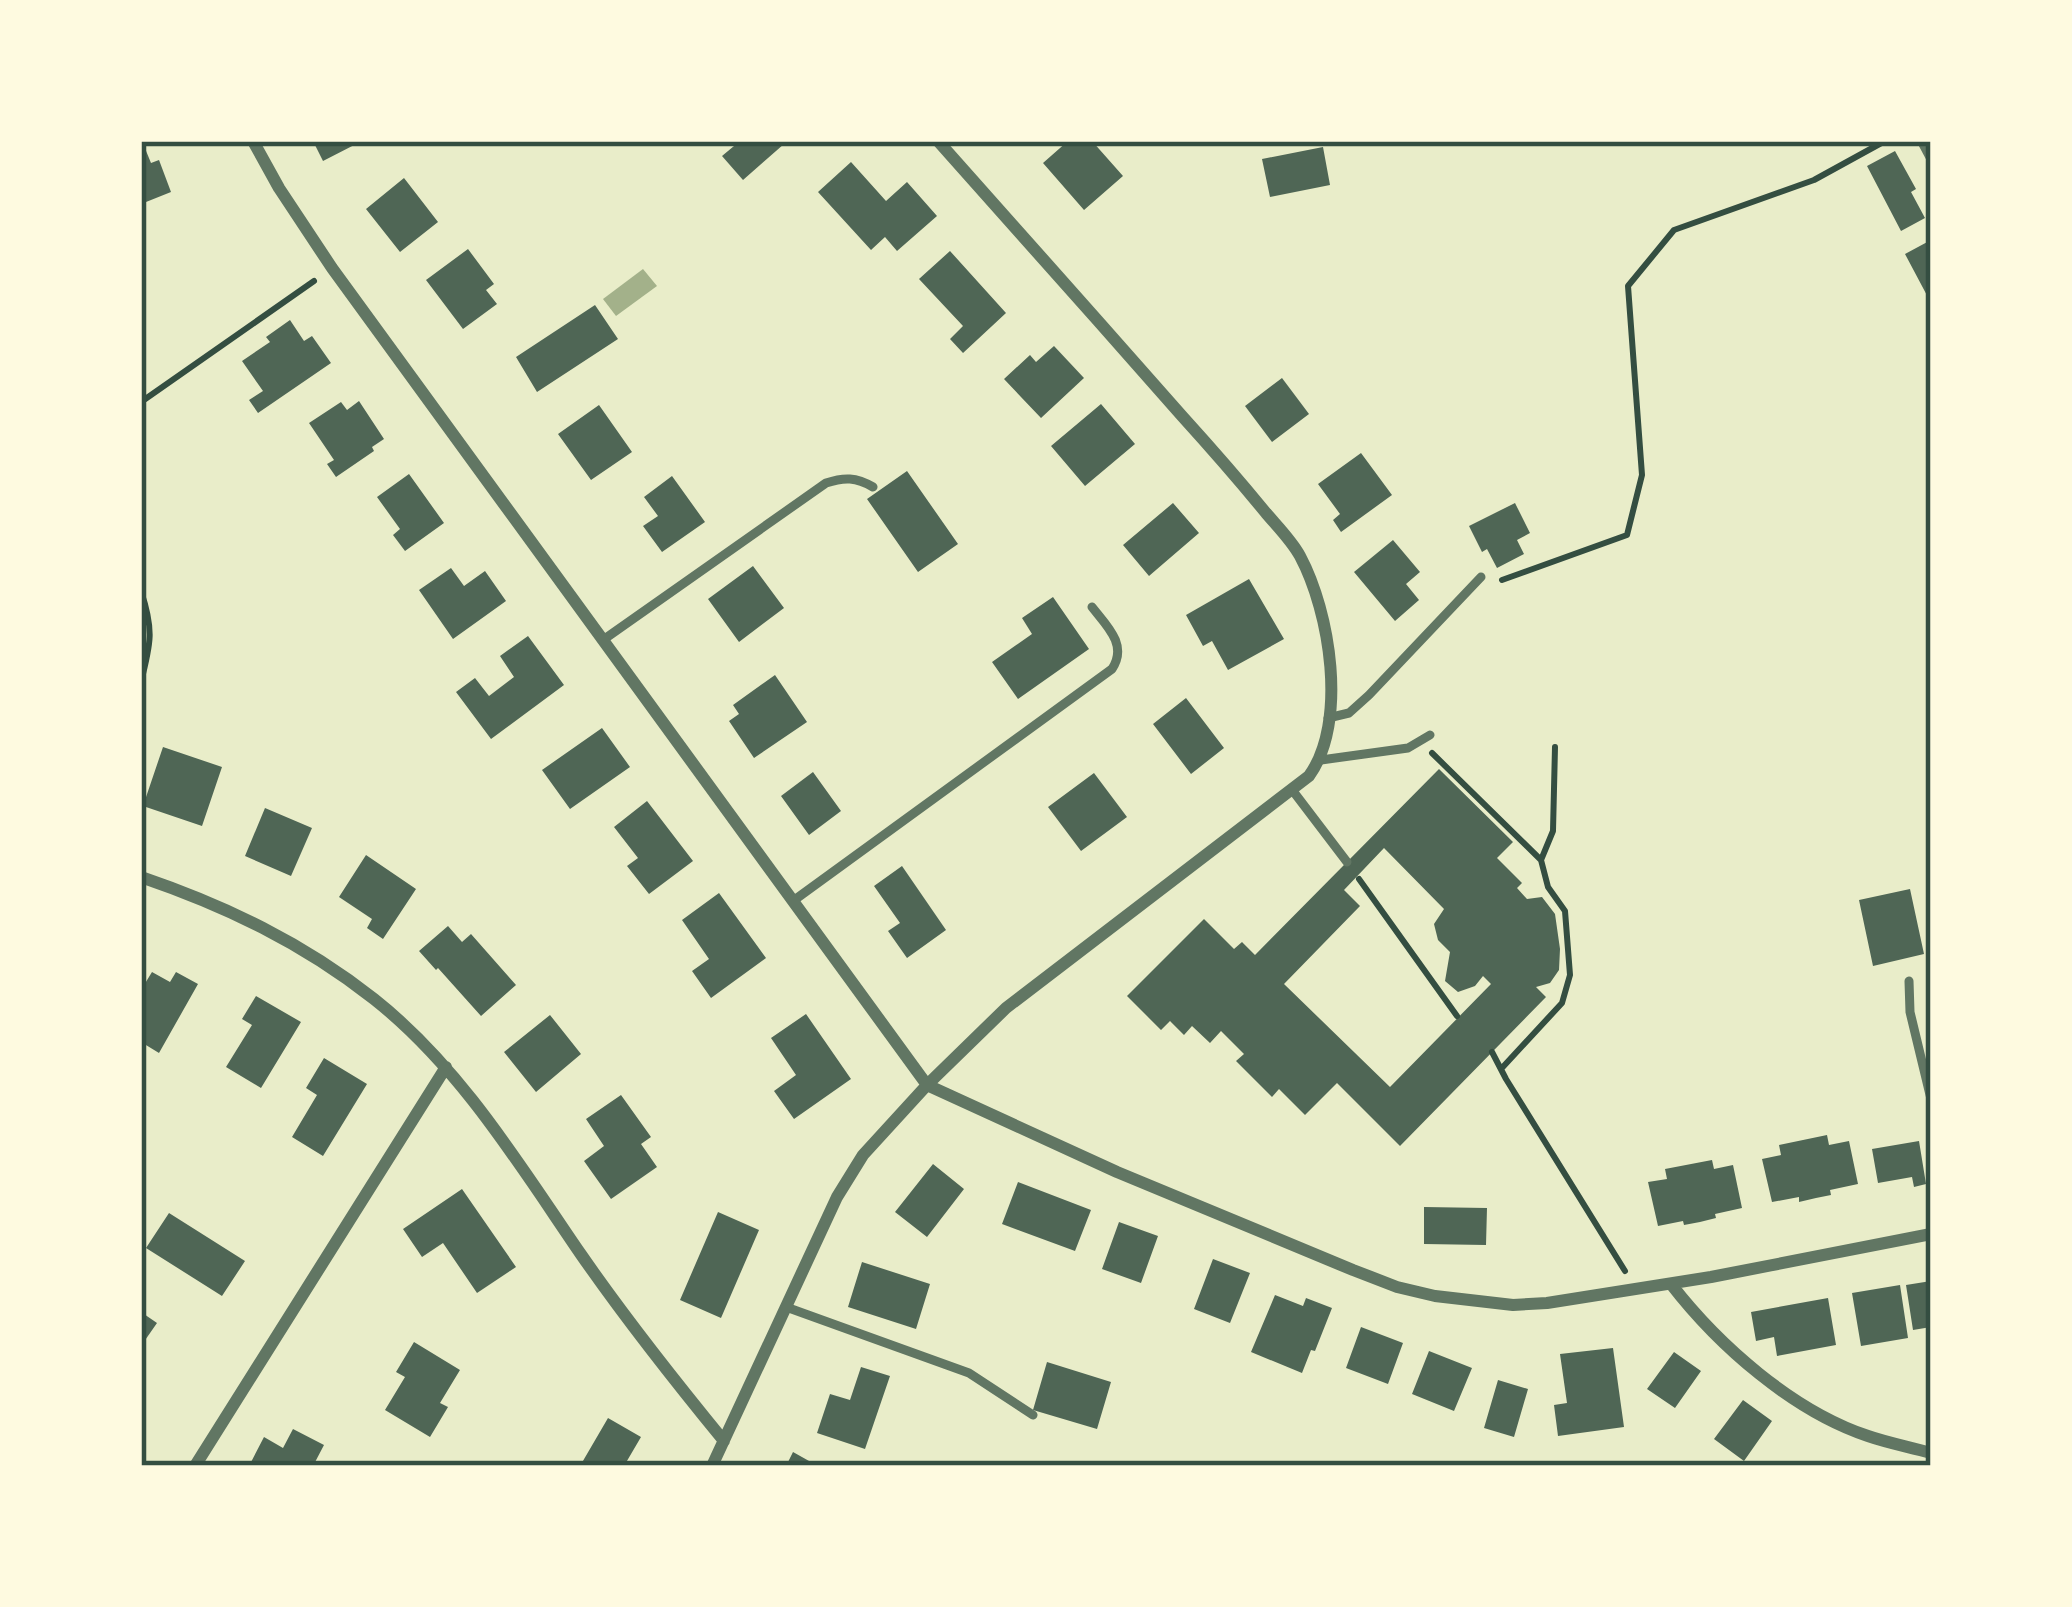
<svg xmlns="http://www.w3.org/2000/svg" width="2072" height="1607" viewBox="0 0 2072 1607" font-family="Ubuntu,sans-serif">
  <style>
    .water { fill: #a3b18a }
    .building { fill: #4f6655; fill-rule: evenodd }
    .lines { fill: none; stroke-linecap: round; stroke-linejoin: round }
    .path { stroke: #344e41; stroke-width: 6 }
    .service { stroke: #617663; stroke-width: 9 }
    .minor { stroke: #617663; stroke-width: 12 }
    .neatline { fill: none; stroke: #344e41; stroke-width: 4.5 }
  </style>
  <rect width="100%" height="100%" fill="#e9edc9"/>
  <!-- water -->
  <path class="water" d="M643 269 657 286 616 316 603 299Z"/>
  <!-- building -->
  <path class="building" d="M142 141 151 163 159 160 171 192 141 204Z
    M313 141H362L323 161Z
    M740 141H782L784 144 743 180 722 156Z
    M1068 141H1092L1123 176 1084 210 1043 163Z
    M1323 147 1330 185 1270 197 1262 159Z
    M1895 151 1916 189 1911 192 1925 218 1901 231 1867 166Z
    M851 162 886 201 907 182 937 216 897 251 885 237 871 250 818 192Z
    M404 178 438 222 400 252 366 209Z
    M1931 240V303L1905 254Z
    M468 249 494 284 486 290 497 304 463 329 426 280Z
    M950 251 1006 313 963 353 950 339 963 326 919 279Z
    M595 305 618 339 537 392 516 357Z
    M290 320 304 341 312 336 331 363 258 413 249 400 263 391 242 361 270 342 266 337Z
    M1054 346 1084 378 1041 418 1004 379 1030 355 1036 362Z
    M1282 378 1309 414 1272 442 1245 406Z
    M359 401 384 439 372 447 374 451 336 477 327 464 334 460 309 423 341 402 347 410Z
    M1101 404 1135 444 1085 486 1051 446Z
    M599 405 632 452 591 480 558 434Z
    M1361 453 1392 495 1341 532 1333 520 1340 514 1318 484Z
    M907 471 958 544 918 572 867 499Z
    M409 474 444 523 405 551 393 535 400 529 377 497Z
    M672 476 705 522 662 552 643 526 658 516 644 497Z
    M1173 503 1199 533 1149 576 1123 545Z
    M1515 503 1530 533 1517 540 1524 554 1497 568 1487 549 1482 552 1469 526Z
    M1393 540 1420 572 1406 584 1419 600 1395 621 1354 572Z
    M753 566 784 608 739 642 708 599Z
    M451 568 464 586 485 571 506 601 453 639 419 590Z
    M1249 579 1284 639 1228 670 1212 641 1203 646 1186 615Z
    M1053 597 1089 649 1018 699 992 662 1032 634 1022 618Z
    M528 636 564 685 491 739 456 692 475 678 489 696 514 677 500 656Z
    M775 675 807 722 754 758 729 721 739 714 733 705Z
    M1186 698 1224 748 1191 774 1153 724Z
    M602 728 630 767 570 809 542 770Z
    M163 747 222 767 202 826 143 806Z
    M1439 769 1513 842 1497 858 1522 883 1517 888 1527 899 1542 897 1555 914 1560 949 1559 970 1550 983 1536 987 1546 997 1400 1146 1337 1083 1305 1115 1279 1089 1272 1097 1236 1061 1244 1054 1221 1031 1210 1043 1192 1026 1184 1035 1170 1021 1161 1030 1127 996 1204 919 1234 949 1242 942 1255 955ZM1384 848 1444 909 1434 924 1438 940 1450 952 1445 981 1458 992 1475 986 1483 976 1491 984 1390 1087 1284 984 1360 906 1344 890Z
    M813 772 841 811 809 835 781 796Z
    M1094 773 1127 817 1081 851 1048 807Z
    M647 801 693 861 649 894 627 866 638 858 614 827Z
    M265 808 312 828 291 876 245 856Z
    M366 855 416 889 383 939 367 928 372 919 339 897Z
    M902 866 946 930 907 958 888 931 900 923 874 886Z
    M1910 889 1924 954 1873 966 1859 900Z
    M719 893 766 958 711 998 692 971 709 959 682 920Z
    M448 926 462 942 471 934 516 985 481 1016 438 968 436 970 419 951Z
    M152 972 170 982 176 972 198 984 159 1053 141 1042V990Z
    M256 996 301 1022 261 1088 226 1067 252 1025 242 1019Z
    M806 1014 851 1079 794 1119 774 1091 796 1075 771 1038Z
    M550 1015 581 1054 536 1092 504 1052Z
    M324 1058 367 1084 323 1156 292 1137 317 1095 306 1088Z
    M621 1095 651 1137 641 1144 657 1167 611 1199 584 1161 604 1146 586 1119Z
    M1827 1135 1829 1145 1849 1141 1858 1184 1830 1190 1831 1195 1816 1198 1799 1202V1197L1772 1202 1762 1159 1781 1155 1779 1145Z
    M1919 1141 1926 1184 1914 1187 1912 1177 1878 1183 1872 1149Z
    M1712 1160 1714 1169 1733 1165 1742 1208 1715 1214 1716 1218 1700 1222 1684 1225 1683 1221 1658 1226 1648 1182 1667 1179 1665 1169Z
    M933 1164 964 1189 927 1237 895 1212Z
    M1018 1182 1091 1210 1075 1251 1002 1224Z
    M462 1189 516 1267 477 1293 443 1243 422 1257 403 1229Z
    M1424 1207 1487 1208 1486 1245 1424 1244Z
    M718 1212 759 1230 721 1318 680 1300Z
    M169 1213 245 1261 222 1296 146 1248Z
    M1119 1222 1158 1236 1141 1283 1102 1269Z
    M1213 1259 1250 1273 1230 1323 1194 1309Z
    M862 1262 930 1284 916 1329 848 1307Z
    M1931 1281V1327L1913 1330 1906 1285Z
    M1900 1285 1908 1338 1861 1346 1852 1293Z
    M1275 1295 1303 1306 1306 1298 1332 1308 1315 1351 1311 1350 1302 1373 1251 1352Z
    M1828 1298 1836 1345 1777 1356 1774 1337 1756 1341 1751 1312Z
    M141 1312 157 1323 141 1346Z
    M1361 1327 1403 1343 1388 1384 1346 1368Z
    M414 1342 460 1370 440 1403 448 1407 430 1437 385 1410 405 1377 396 1372Z
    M1613 1348 1624 1427 1558 1436 1554 1405 1567 1403 1560 1354Z
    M1429 1351 1472 1368 1454 1411 1412 1394Z
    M1674 1352 1701 1371 1675 1408 1647 1389Z
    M1047 1362 1111 1382 1097 1429 1033 1410Z
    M861 1367 890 1376 865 1449 817 1433 830 1394 850 1400Z
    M1498 1380 1528 1389 1514 1437 1484 1428Z
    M1743 1400 1772 1421 1744 1461 1714 1439Z
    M608 1418 641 1437 624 1466H580Z
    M293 1429 324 1445 313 1466H249L264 1437 283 1448Z
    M793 1452 818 1466H786Z"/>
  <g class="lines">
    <!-- path -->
    <path class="path" d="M141 402 314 281
      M1502 580 1627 535 1642 475 1628 286 1674 230 1814 180 1885 141
      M141 591C154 630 151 643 141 682
      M1432 753 1541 860 1548 887 1565 911 1570 975 1562 1003 1501 1069
      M1541 860 1553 831 1555 747
      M1359 879 1457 1016
      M1492 1052 1506 1079 1625 1271"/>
    <!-- service -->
    <path class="service" d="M603 640 826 483C844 477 856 477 873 487
      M1328 718 1349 713 1369 695 1481 577
      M1321 760 1408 748 1430 735
      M1293 791 1347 862
      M793 901 1112 669C1128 645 1107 626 1092 607
      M1909 981 1910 1012 1931 1099
      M786 1307 969 1373 1033 1415"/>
    <!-- minor -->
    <path class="minor" d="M253 141 279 188 332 268 927 1085 1117 1172 1353 1270 1397 1287 1435 1296 1513 1305 1547 1303 1711 1277 1931 1234
      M1923 141 1931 156
      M141 877C226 906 303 943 374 999 460 1067 519 1164 580 1253 625 1318 674 1380 724 1441
      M1671 1284C1719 1346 1793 1411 1868 1436 1888 1443 1910 1447 1931 1453
      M195 1466 446 1067
      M712 1466 837 1197 863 1155 927 1085 1006 1008 1309 776C1348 722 1330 612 1300 556 1292 541 1278 527 1266 513 1239 480 1211 448 1182 416 1101 324 1020 233 938 141"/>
  </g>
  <!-- border -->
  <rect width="2072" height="1607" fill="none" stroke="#fefae0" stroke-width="288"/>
  <rect x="144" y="144" width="1784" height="1319" class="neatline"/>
</svg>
